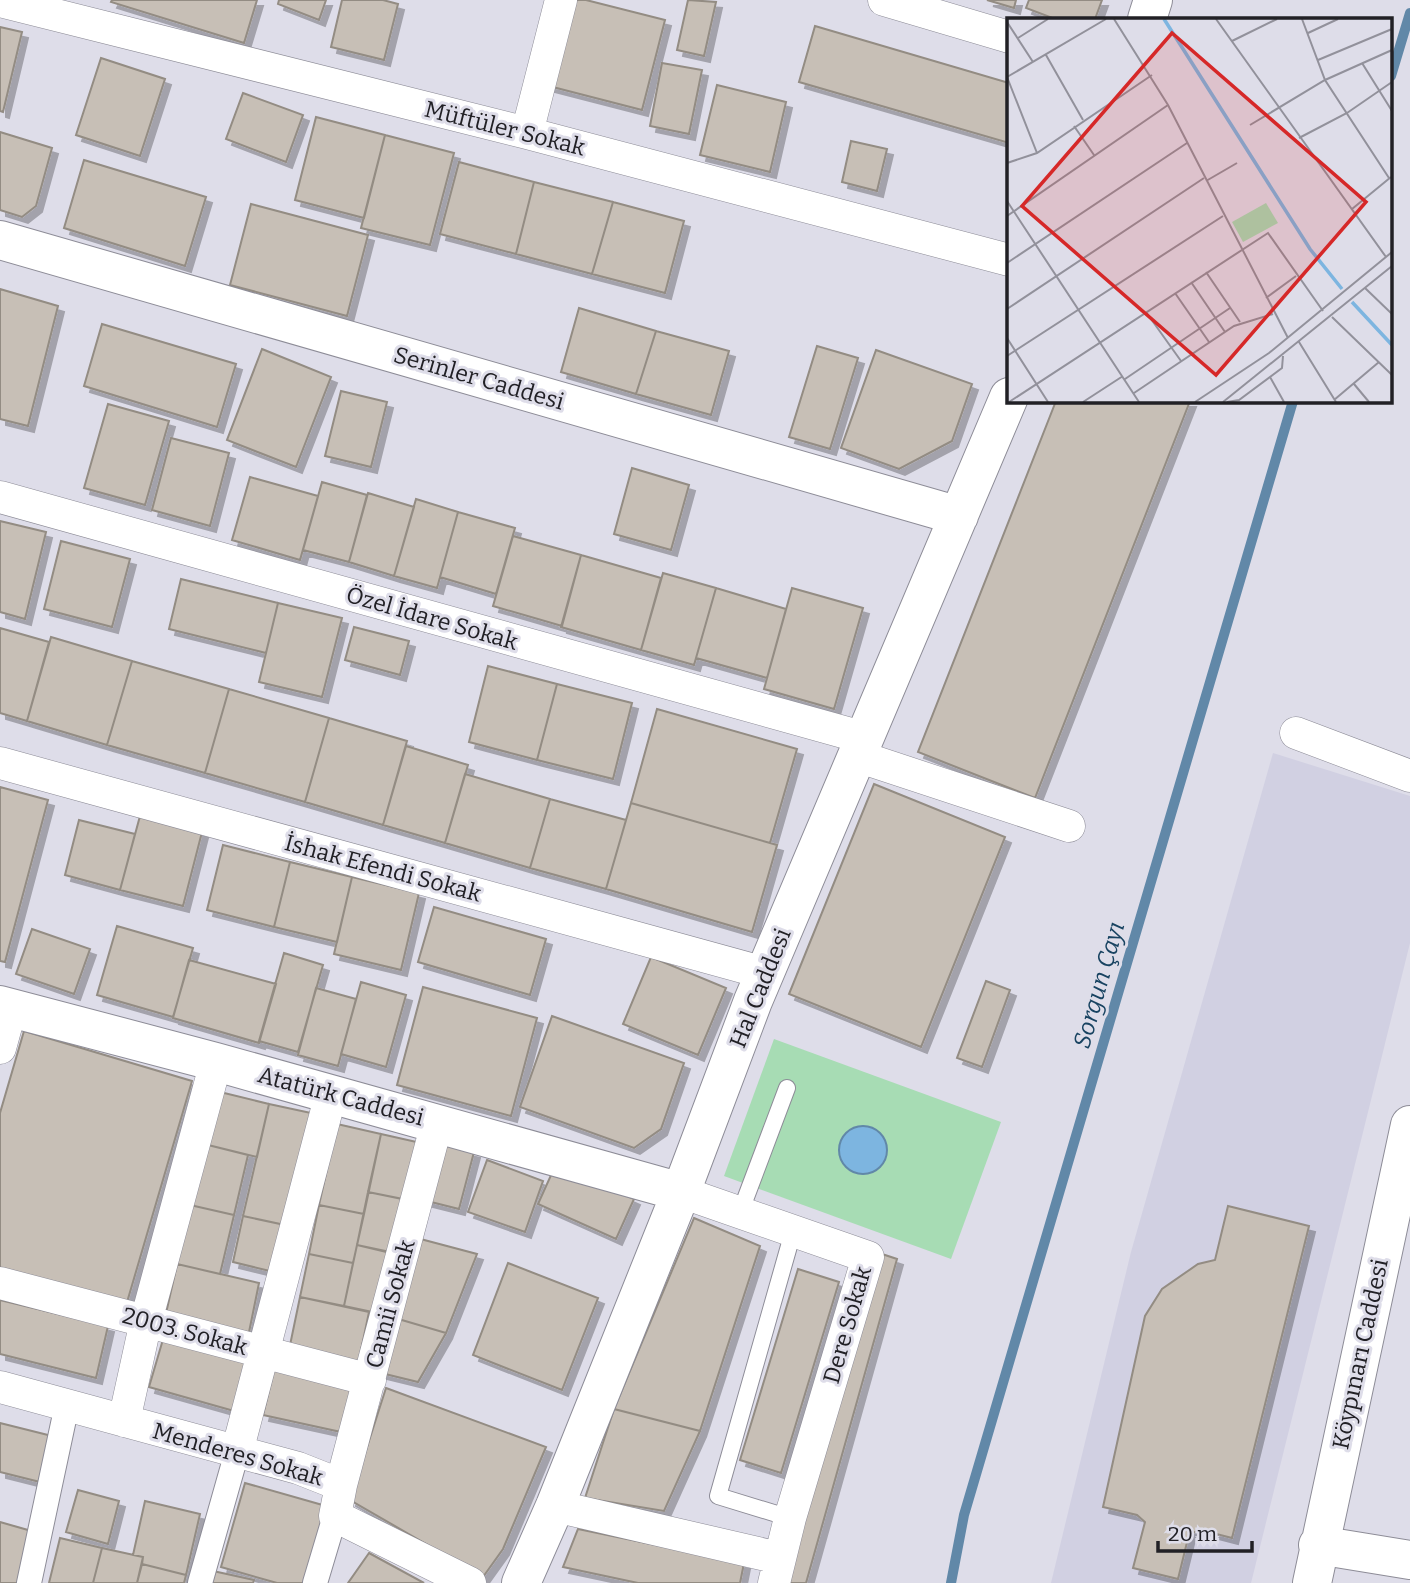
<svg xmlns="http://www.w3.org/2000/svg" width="1410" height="1583" viewBox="0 0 1410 1583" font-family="Bitter,serif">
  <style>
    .built { fill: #d1d0e2 }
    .green { fill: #a7dcb4 }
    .water { fill: #7db5e0; stroke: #6188a8; stroke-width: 2 }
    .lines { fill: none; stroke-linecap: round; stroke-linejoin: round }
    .stream { stroke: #6188a8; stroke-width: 10 }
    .building { fill: #c7bfb6; stroke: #938c83; stroke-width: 2; filter: url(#shadow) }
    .service-casing { stroke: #8d8c97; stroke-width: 18 }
    .pedestrian-casing { stroke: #8d8c97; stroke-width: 26 }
    .minor-casing { stroke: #8d8c97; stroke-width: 33 }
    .tertiary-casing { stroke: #8d8c97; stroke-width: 40 }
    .service { stroke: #fff; stroke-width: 16 }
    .pedestrian { stroke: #fff; stroke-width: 24 }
    .minor { stroke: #fff; stroke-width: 32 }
    .tertiary { stroke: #fff; stroke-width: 38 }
    .labels { text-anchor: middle; stroke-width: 6; stroke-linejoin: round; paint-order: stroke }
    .street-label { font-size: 23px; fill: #212025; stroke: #dedde9 }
    .water-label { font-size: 24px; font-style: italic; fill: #184361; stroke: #dedde9 }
    .inset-river { fill: none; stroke: #7db5e0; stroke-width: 3.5 }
    .inset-road { fill: none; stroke: #92919b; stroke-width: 2 }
    .view { fill: #d62828; fill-opacity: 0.15; stroke: #d62828; stroke-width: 3.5 }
    .inset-edge { fill: none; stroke: #212025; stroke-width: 3.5 }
  </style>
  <defs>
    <filter id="shadow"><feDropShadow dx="6" dy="6" stdDeviation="0" flood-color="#0004"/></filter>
  </defs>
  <rect width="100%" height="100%" fill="#dedde9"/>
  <!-- built -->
  <path class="built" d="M1273 753 1410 796V943L1251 1583H1051L1131 1252Z"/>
  <!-- green -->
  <path class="green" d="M774 1039 1001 1122 951 1259 724 1176Z"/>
  <!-- water -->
  <path class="water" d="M839 1150a24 24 0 1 1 48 0a24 24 0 1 1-48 0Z"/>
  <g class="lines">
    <!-- stream -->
    <path class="stream" d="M1391 76 1410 13
      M951 1583 964 1515 1293 401"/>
  </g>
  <!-- building -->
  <path class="building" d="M112 0H257L244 43 111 2Z
    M279 0H326L319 20 278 4Z
    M342 0H383L398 4 384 60 331 47Z
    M567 0H586L665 20 642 110 545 85Z
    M688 0 716 2 704 56 677 50Z
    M987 0H1016L1014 8Z
    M1029 0H1102L1095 19H1055L1026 8Z
    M815 26 1009 83V143L799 82Z
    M0 27 22 32 3 112 0 111Z
    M101 58 165 79 140 156 76 135Z
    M662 63 702 70 689 134 650 126Z
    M717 85 786 102 770 172 700 155Z
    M243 93 303 115 286 162 226 139Z
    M316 117 385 135 364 218 295 200Z
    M0 132 52 148 36 206 22 217 0 210Z
    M385 135 454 153 430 245 361 228Z
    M851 141 887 149 877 191 842 182Z
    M84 160 206 197 185 266 64 228Z
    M459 162 534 182 516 254 440 234Z
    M534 182 613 202 592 274 516 254Z
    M613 202 684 221 665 293 592 274Z
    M251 204 368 235 347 316 230 285Z
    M0 289 58 306 28 426 0 419Z
    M579 308 656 331 636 394 561 372Z
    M102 324 236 364 217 427 84 386Z
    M656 331 729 351 711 415 636 394Z
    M817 346 858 358 830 449 789 437Z
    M262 349 331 377 296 467 227 440Z
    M876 350 972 384 952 441 899 469 841 448Z
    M341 391 387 402 371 467 325 456Z
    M1056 401H1190L1035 798 918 752Z
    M108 404 169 421 145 505 84 488Z
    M171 438 229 453 210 526 152 510Z
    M632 468 689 485 671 550 614 534Z
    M250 477 318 496 300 560 232 540Z
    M322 482 367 495 349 562 303 550Z
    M368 493 414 507 394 576 349 562Z
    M416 499 458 512 437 588 394 576Z
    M458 512 515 528 496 594 440 577Z
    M0 521 46 532 25 619 0 612Z
    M513 536 581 555 562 626 493 606Z
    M61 541 130 559 112 627 44 609Z
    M581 555 661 578 641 650 561 627Z
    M663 573 716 588 694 665 641 650Z
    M181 579 278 603 266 653 169 629Z
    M716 588 786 609 767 678 696 658Z
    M792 588 863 608 834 709 764 689Z
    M278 603 342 618 322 697 259 682Z
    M354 627 409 641 400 675 345 660Z
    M0 628 49 642 27 721 0 713Z
    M51 637 132 661 107 745 27 721Z
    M132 661 229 689 205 773 107 745Z
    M488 666 557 684 537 760 469 742Z
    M557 684 632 703 613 779 537 760Z
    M229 689 329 718 305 802 205 773Z
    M657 709 797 749 770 843 631 803Z
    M329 718 407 741 383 825 305 802Z
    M406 746 468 765 445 843 383 825Z
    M465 774 550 799 530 868 445 843Z
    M874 784 1005 837 921 1047 789 994Z
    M0 787 48 800 5 962 0 961Z
    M550 799 626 820 606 889 530 868Z
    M631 803 777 845 752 932 606 889Z
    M140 816 202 832 183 906 120 890Z
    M79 820 135 834 120 890 65 875Z
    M223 845 290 862 274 927 207 910Z
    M290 862 352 877 337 942 274 927Z
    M352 877 419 893 401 970 334 954Z
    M434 907 546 939 530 995 418 962Z
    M117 926 193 948 173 1017 97 995Z
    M32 929 90 949 74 994 16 974Z
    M284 953 323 965 298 1052 259 1041Z
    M651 957 726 988 698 1055 623 1024Z
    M189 960 276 984 259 1043 173 1018Z
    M986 981 1010 990 982 1067 957 1058Z
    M361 982 406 995 386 1067 341 1054Z
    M423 987 537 1018 511 1116 397 1085Z
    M316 988 356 999 338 1066 298 1055Z
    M552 1016 684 1063 661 1129 634 1148 520 1107Z
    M24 1031 192 1081 125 1309 0 1272V1113Z
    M216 1091 269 1104 257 1157 204 1144Z
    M269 1104 311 1113 285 1225 243 1216Z
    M337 1124 381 1134 364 1214 319 1205Z
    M381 1134 421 1143 408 1200 368 1192Z
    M437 1143 474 1152 459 1209 423 1200Z
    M204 1144 248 1155 234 1215 190 1205Z
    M487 1160 543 1181 525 1232 468 1212Z
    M556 1164 634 1199 616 1239 538 1204Z
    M368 1192 407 1200 395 1254 357 1245Z
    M190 1205 234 1215 220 1274 177 1264Z
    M319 1205 364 1214 353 1263 309 1254Z
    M1228 1206 1309 1226 1232 1538 1201 1530 1189 1534 1178 1579 1133 1568 1145 1522 1137 1515 1103 1507 1145 1316 1162 1289 1198 1264 1215 1260Z
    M243 1216 285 1225 274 1272 233 1262Z
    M694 1218 760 1246 700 1431 614 1409Z
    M413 1237 477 1254 446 1333 395 1318Z
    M357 1245 395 1253 382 1314 344 1306Z
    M876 1252 897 1259 806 1583H783Z
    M309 1254 353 1263 344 1306 300 1297Z
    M508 1263 598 1298 562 1390 473 1355Z
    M177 1264 259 1283 248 1337 165 1318Z
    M798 1269 839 1282 781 1473 740 1460Z
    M300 1297 369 1312 358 1365 289 1350Z
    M0 1300 108 1326 96 1378 0 1354Z
    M395 1318 446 1333 418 1382 381 1373Z
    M164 1336 248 1360 234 1411 149 1387Z
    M275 1366 353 1385 341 1432 263 1415Z
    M386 1388 546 1447 503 1549 483 1577 350 1500Z
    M614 1409 700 1431 664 1511 585 1498Z
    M0 1423 56 1437 44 1483 0 1472Z
    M245 1483 326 1506 304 1583H277L221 1567Z
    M78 1490 119 1501 108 1544 66 1532Z
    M145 1501 200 1514 186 1575 142 1564 143 1557 133 1555Z
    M0 1522 35 1532 21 1583H0Z
    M578 1529 744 1563 740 1583H638L563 1567Z
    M60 1538 102 1548 93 1583H49Z
    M102 1548 143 1557 137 1583H93Z
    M369 1553 424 1583H348Z
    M142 1564 186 1575 184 1583H137Z
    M204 1569 254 1580 253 1583H201Z"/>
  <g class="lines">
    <defs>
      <path id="service" d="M740 1213 787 1088
        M790 1518 718 1496 793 1232"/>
      <path id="pedestrian" d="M29 1583 67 1405
        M200 1583 237 1452
        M315 1583 335 1516"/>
      <path id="minor" d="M884 0 1009 37
        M0 1 527 133 1009 260
        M527 133 561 0
        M0 497 865 738
        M1296 733 1410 776
        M857 756 1069 826
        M0 763 765 973
        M0 1048 11 1008
        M681 1192 868 1257 790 1518 774 1583
        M0 1283 370 1380
        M0 1387 298 1468 341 1485 335 1516 470 1583
        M124 1421 146 1321 216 1062
        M237 1452 331 1094
        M341 1485 437 1123
        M555 1506 779 1558"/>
      <path id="tertiary" d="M1147 19 1153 0
        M0 240 959 516
        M0 1005 216 1062 681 1192
        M1318 1545 1410 1560
        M521 1583 555 1506 681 1192 753 1001 1009 397
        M1312 1583 1410 1125"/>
    </defs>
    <!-- service casing -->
    <use href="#service" class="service-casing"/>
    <!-- pedestrian casing -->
    <use href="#pedestrian" class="pedestrian-casing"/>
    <!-- minor casing -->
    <use href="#minor" class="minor-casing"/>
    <!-- tertiary casing -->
    <use href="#tertiary" class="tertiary-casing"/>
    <!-- service -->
    <use href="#service" class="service"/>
    <!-- pedestrian -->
    <use href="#pedestrian" class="pedestrian"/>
    <!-- minor -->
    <use href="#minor" class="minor"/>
    <!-- tertiary -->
    <use href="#tertiary" class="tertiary"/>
  </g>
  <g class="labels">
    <!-- street labels -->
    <g class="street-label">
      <text transform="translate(505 128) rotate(14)" y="8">Müftüler Sokak</text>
      <text transform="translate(479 378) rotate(16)" y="8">Serinler Caddesi</text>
      <text transform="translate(432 618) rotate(16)" y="8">Özel İdare Sokak</text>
      <text transform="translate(383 868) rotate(15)" y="8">İshak Efendi Sokak</text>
      <text transform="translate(760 988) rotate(-68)" y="8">Hal Caddesi</text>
      <text transform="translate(341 1096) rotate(15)" y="8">Atatürk Caddesi</text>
      <text transform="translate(390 1304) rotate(-75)" y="8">Camii Sokak</text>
      <text transform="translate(847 1325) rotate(-74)" y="8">Dere Sokak</text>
      <text transform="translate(185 1331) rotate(15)" y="8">2003. Sokak</text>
      <text transform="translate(1360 1354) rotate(-78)" y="8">Köypınarı Caddesi</text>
      <text transform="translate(238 1454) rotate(16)" y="8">Menderes Sokak</text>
    </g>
    <!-- water labels -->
    <g class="water-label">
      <text transform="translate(1099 985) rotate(-74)" y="8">Sorgun Çayı</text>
    </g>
  </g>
  <!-- overview -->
  <g transform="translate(1007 18)">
    <rect width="385" height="385" fill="#dedde9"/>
    <path d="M259 185 271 205 236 224 225 204Z" fill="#a7dcb4"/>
    <path class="inset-river" d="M157 1 303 231 335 271M345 284 385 327"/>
    <path class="inset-road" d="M107 1 161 87 281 320M209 1 379 239M295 1 318 62 382 160M0 4 26 44M301 15 331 1M11 20 41 1M225 23 270 1M39 37 76 102M311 42 385 11M355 45 385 93M0 59 99 1M0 59 30 135M243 107 318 62 385 32M67 108 87 137M292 120 340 95 385 64M0 145 30 135 145 57M199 163 230 145M0 183 132 384M345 191 384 159M0 198 161 87M0 245 180 125M199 254 233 304M184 264 218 314M358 270 385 296M168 275 202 324M259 280 289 258M0 291 197 160M139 294 174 343M325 299 385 357M0 320 41 384M292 324 329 384M0 338 216 198M263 359 277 384M118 361 223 290M347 366 362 384M127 375 227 308 266 296M327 382 372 344M2 384 261 215 316 293M76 384 116 358M188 384 262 335 385 234M216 384 385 248M220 384 232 382 275 350 276 338"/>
    <path class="view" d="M165 15 359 184 209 357 15 188Z"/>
    <rect width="385" height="385" class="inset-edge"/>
  </g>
  <!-- scale -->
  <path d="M1158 1541v10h94v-10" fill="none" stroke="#212025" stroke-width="3.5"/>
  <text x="1168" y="1541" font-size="21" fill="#212025" stroke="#dedde9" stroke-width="5" paint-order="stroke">20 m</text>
</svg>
